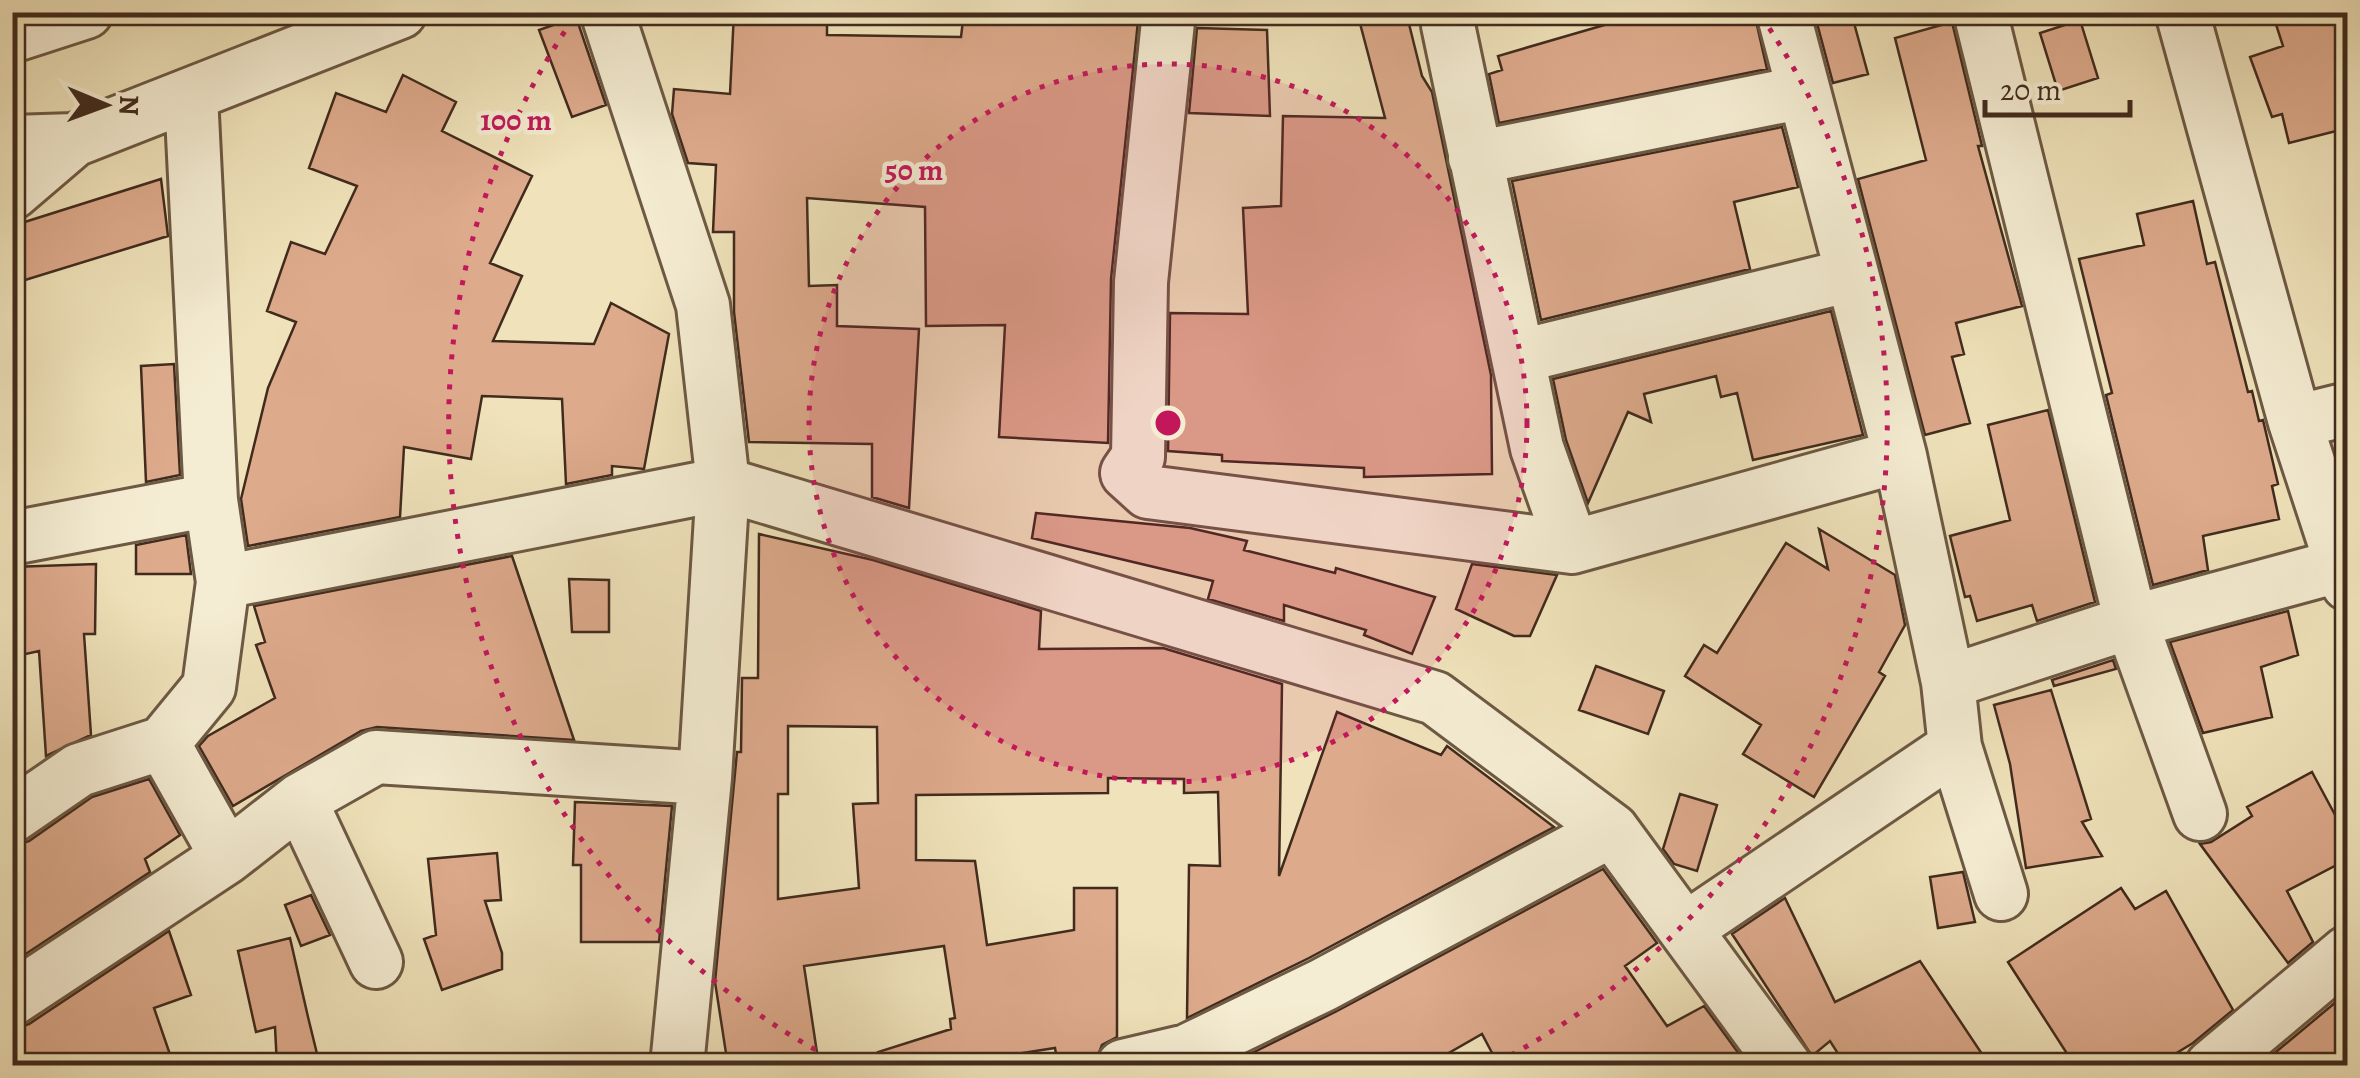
<svg xmlns="http://www.w3.org/2000/svg" width="2360" height="1078" viewBox="0 0 2360 1078" font-family="Alegreya,serif">
  <style>
    .building { fill: #ddaa8c; stroke: #412b1d; stroke-width: 2.5; fill-rule: evenodd }
    .lines { fill: none; stroke-linecap: round; stroke-linejoin: round }
    .minor-casing { stroke: #6d5944; stroke-width: 58 }
    .minor { stroke: #f5edd3; stroke-width: 52 }
    .ring { fill: none; stroke: #c2185b; stroke-width: 5; stroke-dasharray: 5 10 }
    .centre { fill: #c2185b; stroke: #f5edd3; stroke-width: 5 }
    .ring-label { font-size: 30px; text-anchor: middle; font-weight: bold; fill: #c2185b; stroke: #f5edd3; stroke-width: 9; stroke-linejoin: round; paint-order: stroke }
  </style>
  <rect width="100%" height="100%" fill="#f0e3bb"/>
  <filter id="stains"><feTurbulence type="fractalNoise" baseFrequency=".002" numOctaves="4"/><feColorMatrix values="0 0 0 0 .2 0 0 0 0 .09 0 0 0 0 .02 0 0 0 .5 -.17"/></filter>
  <radialGradient id="worn" r=".72"><stop offset=".6" stop-color="#630" stop-opacity="0"/><stop offset="1" stop-color="#630" stop-opacity=".3"/></radialGradient>
  <!-- building -->
  <path class="building" d="M734 12H827V35L961 37 964 12H1139L1111 279 1108 443 999 437 1005 325 926 326 925 207 807 198 809 286 837 285V326L919 329 909 508 872 497V444L749 442 734 312V232H713L716 165 688 163 672 114 674 89 730 94Z
    M1357 12H1406L1422 76 1432 92 1491 375 1492 474 1364 477V468L1222 461V455L1168 451 1170 313 1248 314 1243 208 1281 206 1283 116 1385 118Z
    M1649 12H1754L1767 69 1499 123 1489 74 1502 70 1498 56Z
    M1814 12H1851L1868 74 1833 83Z
    M2272 12H2348V128L2289 143 2282 114 2272 117 2250 57 2283 46Z
    M576 17 606 105 572 117 539 30Z
    M2080 20 2098 78 2058 91 2040 33Z
    M1952 22 1982 146H1978L2022 306 1956 323 1964 354 1952 357 1970 423 1925 435 1858 179 1926 160 1895 38Z
    M1197 28 1267 30 1270 116 1189 113Z
    M403 75 456 102 442 131 532 176 490 263 522 276 493 341 594 344 611 303 669 334 644 469 612 466V475L566 484 562 399 482 396 471 459 404 447 400 517 248 546 241 499 268 388 296 322 267 311 291 242 325 254 357 186 309 168 336 93 386 112Z
    M1782 127 1798 187 1734 202 1750 269 1541 320 1512 181Z
    M161 179 168 236 12 284V226Z
    M2193 201 2207 264 2215 262 2248 392 2252 391 2259 421 2263 420 2278 484 2272 486 2279 519 2203 536 2208 570 2153 585 2106 395 2112 393 2079 259 2144 245 2137 214Z
    M1831 311 1863 435 1753 460 1737 393 1721 397 1716 376 1644 394 1651 422 1628 412 1588 503 1566 440 1553 379Z
    M174 364 180 475 146 482 141 366Z
    M2048 410 2095 602 2037 621 2032 605 1977 621 1970 596 1965 597 1950 536 2010 520 1988 425Z
    M1036 513 1190 528 1247 541 1244 550 1335 573 1336 568 1435 597 1412 654 1364 635 1366 630 1284 605V621L1208 599 1213 581 1032 538Z
    M1819 529 1895 575 1905 625 1879 672 1885 676 1814 797 1743 754 1761 725 1685 676 1704 645 1717 653 1786 543 1828 569Z
    M759 534 873 560 1041 611 1039 649 1163 648 1282 684 1279 876 1337 712 1441 755 1447 746 1554 827 1309 958 1187 1018 1189 865 1220 866 1218 792 1184 793V779L1108 778V793L916 795V860L975 861 987 945 1074 930V888H1117V1037L1102 1045 1094 1066H1058L1055 1048 939 1066H881L878 1052 951 1029 950 1019 955 1018 944 946 804 966 819 1066H728L715 982 737 752H741L742 678H758ZM788 726 877 727 878 803 853 804 859 888 778 899V794H788Z
    M186 535 191 574H136V545Z
    M512 556 574 740 377 727 361 731 233 806 199 746 208 736 275 698 256 645 265 642 254 606Z
    M96 564 95 634H84L91 735 46 756 39 651 12 657V567Z
    M1472 564 1557 575 1530 636H1514L1456 609Z
    M569 579 609 580V632H572Z
    M2288 611 2298 655 2261 667 2272 717 2203 733 2170 642Z
    M2113 660 2116 669 2054 686 2052 680Z
    M1596 666 1664 691 1648 734 1579 710Z
    M2051 690 2091 819 2082 822 2102 856 2026 868 2010 764 1994 705Z
    M2312 772 2348 839V859L2287 891 2313 942 2288 963 2200 844 2211 842 2252 816 2247 807Z
    M149 779 180 835 145 859 150 872 12 963V846L29 841 92 797Z
    M1680 794 1717 805 1697 871 1674 864 1663 849Z
    M575 802 672 806 659 942H581V865H573Z
    M497 853 501 900 485 901 502 953V969L442 990 424 939 436 935 428 859Z
    M1603 869 1657 943 1625 966 1667 1026 1704 1006 1745 1062 1741 1066H1499L1482 1034 1426 1066H1226L1337 1011Z
    M1963 872 1975 922 1938 928 1930 877Z
    M2121 888 2135 909 2166 891 2233 1010 2193 1043 2155 1066H2075L2008 962Z
    M311 895 330 935 301 946 285 905Z
    M1785 898 1835 1002 1920 961 1990 1066H1846L1830 1041 1812 1056 1732 934Z
    M169 931 191 995 154 1008 174 1066H24L12 1029 29 1024Z
    M290 938 308 1017 320 1066H277L275 1027 256 1032 238 951Z
    M2348 992V1066H2259Z"/>
  <g class="lines">
    <defs>
      <path id="minor" d="M607 12 703 305 723 484 705 778 677 1066
        M1169 12 1141 282 1138 457 1127 473 1148 492 1572 547 1900 456
        M1449 12 1448 25 1537 448 1572 547
        M1783 12 1900 456 1948 682 1955 747 2001 894
        M1980 12 2131 622 2200 814
        M2182 12 2295 422 2348 584
        M12 36 86 12
        M12 142 74 140 400 12
        M1475 158 1804 92
        M12 193 74 140
        M1521 356 1851 275
        M2295 422 2348 409
        M12 538 211 500
        M223 582 723 484 1435 698 1612 830 1785 1066
        M1948 682 2131 622 2342 565
        M163 743 227 857
        M300 800 376 962
        M12 816 79 770 163 743 209 687 223 582 211 500 191 95
        M1687 928 1955 747
        M12 999 227 857 300 800 376 757 705 778
        M1123 1066 1187 1051 1323 985 1612 830
        M2212 1066 2348 952"/>
    </defs>
    <!-- minor casing -->
    <use href="#minor" class="minor-casing"/>
    <!-- minor -->
    <use href="#minor" class="minor"/>
  </g>
  <!-- distance rings -->
  <circle cx="1168" cy="423" r="359" fill="#c2185b" fill-opacity=".12"/>
  <g class="ring">
    <circle cx="1168" cy="423" r="359"/>
    <path d="M842 1064A719 719 0 0 1 575 16M1761 16A719 719 0 0 1 1494 1064"/>
  </g>
  <circle cx="1168" cy="423" r="15" class="centre"/>
  <g class="ring-label">
    <text x="516" y="130">100 m</text>
    <text x="914" y="180">50 m</text>
  </g>
  <!-- margin -->
  <rect width="2360" height="1078" fill="none" stroke="#f0e3bb" stroke-width="50"/>
  <rect x="15" y="15" width="2330" height="1048" fill="none" stroke="#412b1d" stroke-width="5"/>
  <rect x="25" y="25" width="2310" height="1028" fill="none" stroke="#412b1d" stroke-width="2.5"/>
  <!-- north arrow -->
  <g transform="translate(105 105) rotate(91)" stroke="#f5edd3" stroke-width="8" paint-order="stroke">
  <path d="M0-8L18 38L0 25L-18 38Z" fill="#412b1d"/>
  <text y="-15" font-size="28" font-weight="bold" text-anchor="middle" fill="#412b1d">N</text>
  </g>
  <!-- scale -->
  <path d="M1985 100v15h145v-15" fill="none" stroke="#412b1d" stroke-width="5"/>
  <text x="2000" y="100" font-size="30" fill="#412b1d" stroke="#f5edd3" stroke-width="8" paint-order="stroke">20 m</text>
  <rect width="100%" height="100%" filter="url(#stains)"/>
  <rect width="100%" height="100%" fill="url(#worn)"/>
</svg>
